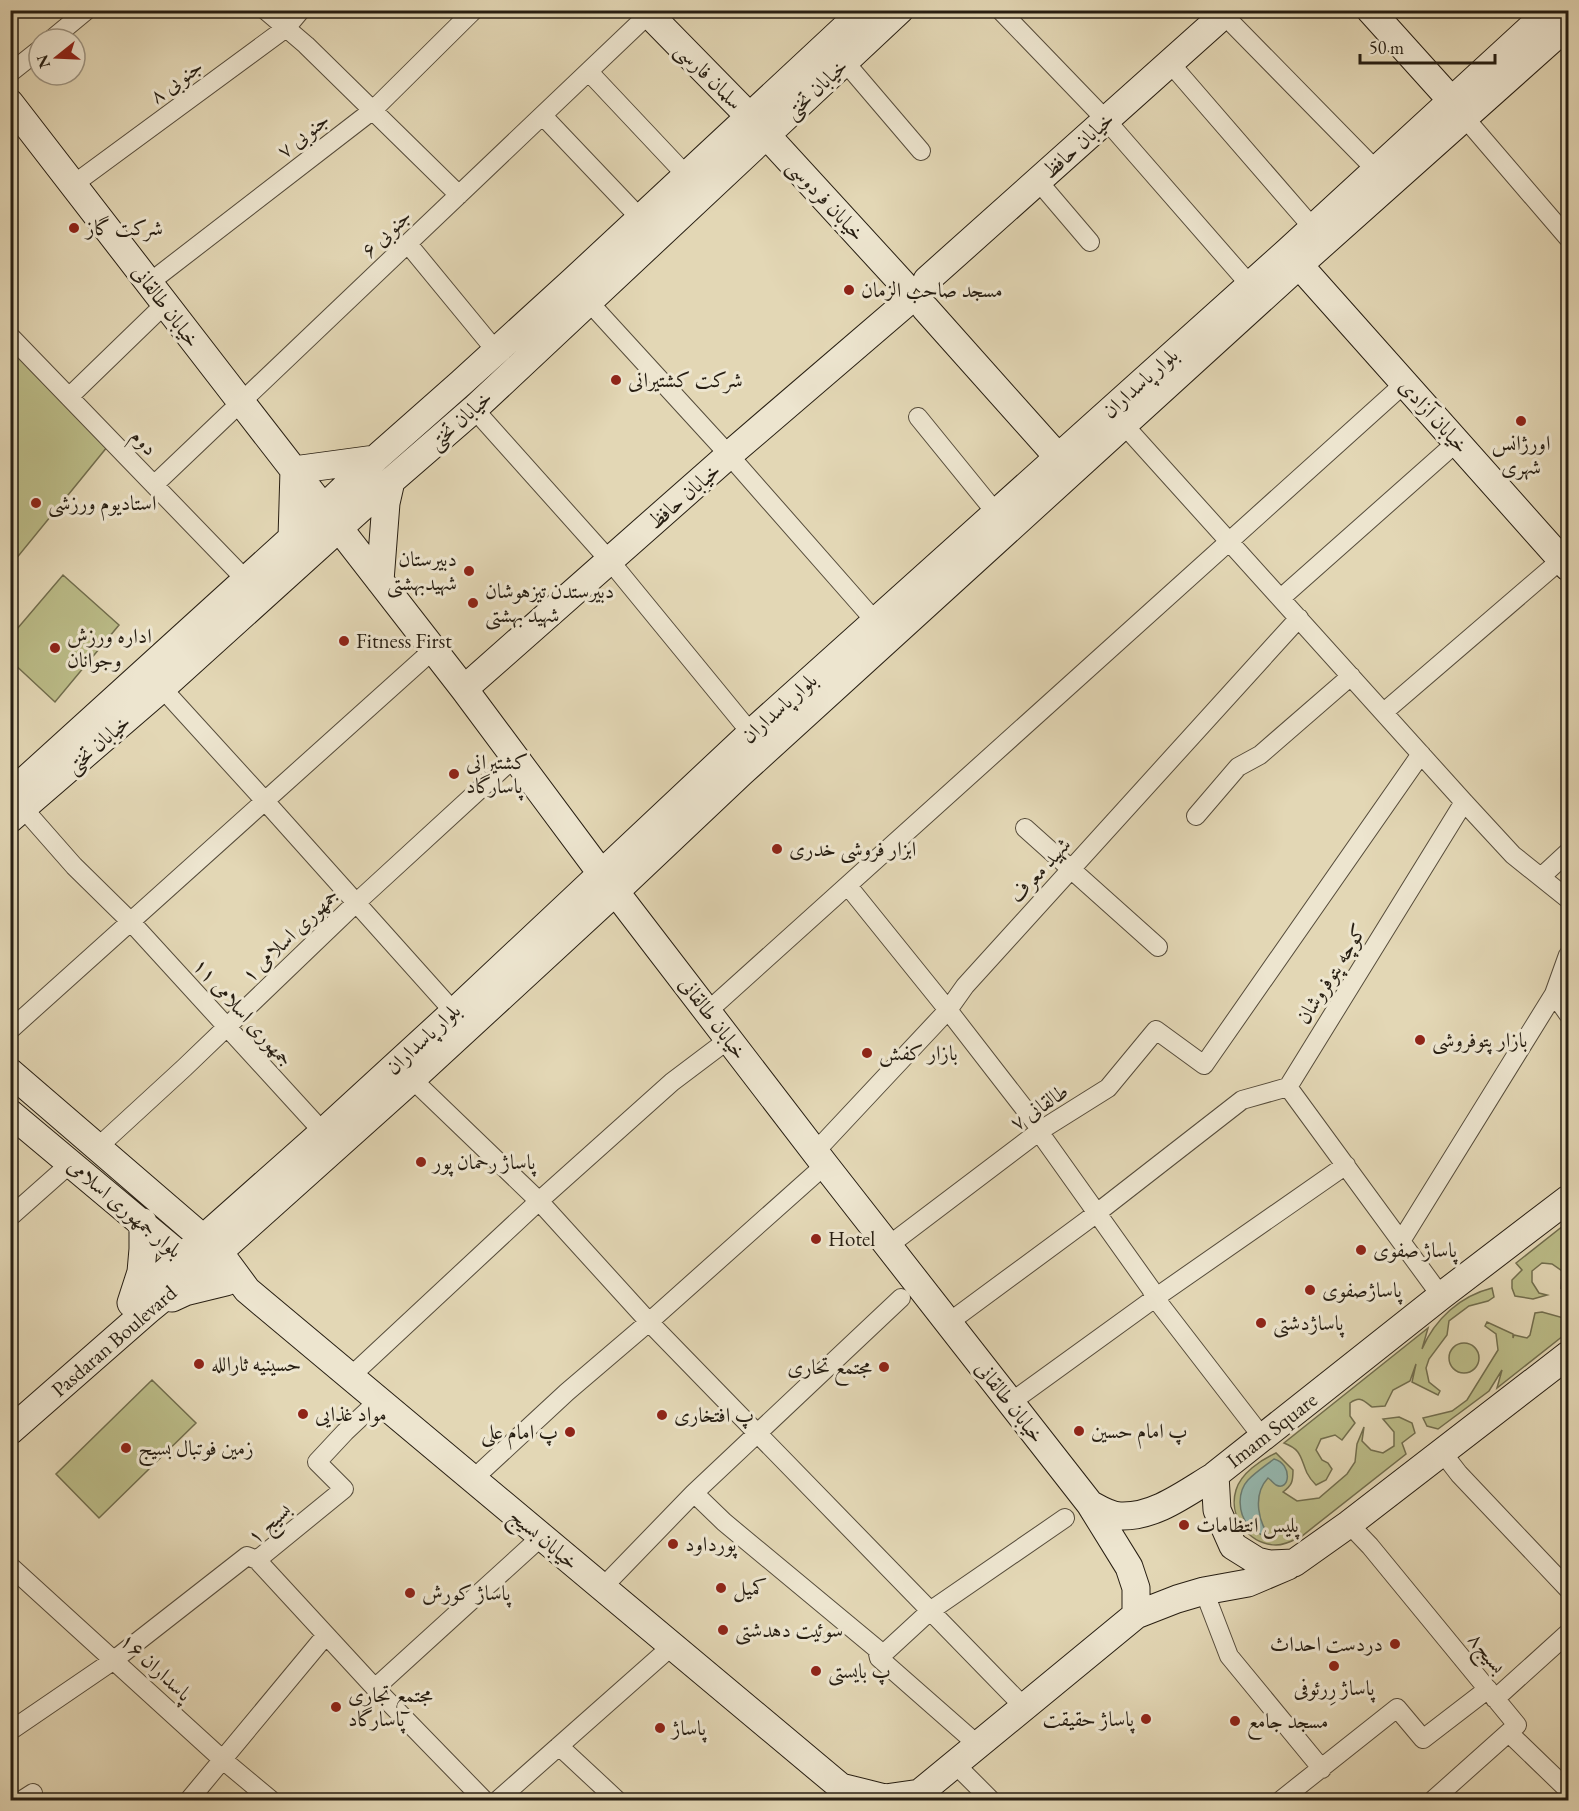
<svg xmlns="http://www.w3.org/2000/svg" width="1579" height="1811" viewBox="0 0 1579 1811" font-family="'EB Garamond',Amiri,serif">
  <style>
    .green { fill: #bbbc88; stroke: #716d4d; stroke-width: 1.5 }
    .water { fill: #95b9b1; stroke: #697b71; stroke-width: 1.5 }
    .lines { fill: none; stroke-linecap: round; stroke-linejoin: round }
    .street-casing { stroke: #564c3b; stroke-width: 20 }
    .secondary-casing { stroke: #271e12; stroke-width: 29 }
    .street { stroke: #ede5cf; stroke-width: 18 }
    .secondary { stroke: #ede5cf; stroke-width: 27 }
    .poi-dot { fill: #8f2418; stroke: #ede5cf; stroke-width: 2 }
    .labels { text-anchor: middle; stroke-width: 6; stroke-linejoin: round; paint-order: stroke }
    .street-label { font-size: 21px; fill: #271e12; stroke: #ede5cf }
    .poi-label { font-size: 21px; fill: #271e12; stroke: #ede5cf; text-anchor: start }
  </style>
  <rect width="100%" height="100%" fill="#e3d7b5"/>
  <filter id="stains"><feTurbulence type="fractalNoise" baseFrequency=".00333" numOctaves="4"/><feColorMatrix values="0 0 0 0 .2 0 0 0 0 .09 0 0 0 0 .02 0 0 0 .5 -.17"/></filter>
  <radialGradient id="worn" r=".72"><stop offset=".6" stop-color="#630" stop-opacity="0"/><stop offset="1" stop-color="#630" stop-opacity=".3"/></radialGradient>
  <!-- green -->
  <path class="green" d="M11 343 112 441 11 565Z
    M63 575 119 625 55 702 11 661V636Z
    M1568 1222V1268L1561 1289 1562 1271 1552 1264 1542 1263 1532 1271V1282L1539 1293 1547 1295 1533 1299 1515 1296 1512 1288V1280L1522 1270 1516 1263Z
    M1492 1288 1494 1297 1488 1301 1469 1306 1449 1321 1447 1335 1429 1359 1426 1368 1429 1382 1440 1391 1438 1395 1412 1382 1416 1364 1410 1381 1393 1390 1385 1406 1372 1407C1363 1400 1360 1396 1350 1403V1416L1355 1423 1342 1440 1335 1435 1321 1439 1316 1450 1322 1460 1328 1463 1332 1469 1326 1480 1316 1485C1312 1481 1309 1477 1307 1473 1300 1457 1302 1450 1284 1443L1428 1328 1422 1349C1435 1319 1460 1296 1492 1288Z
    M1542 1312 1567 1319 1568 1318V1332L1497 1388 1502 1370 1489 1391 1438 1429 1427 1426 1423 1418 1452 1411 1467 1400 1498 1350 1496 1334 1485 1326 1487 1322 1513 1334V1338L1514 1335 1527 1338 1530 1335 1535 1313Z
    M1449 1358a15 15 0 1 1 30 0a15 15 0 1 1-30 0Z
    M152 1380 196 1423 99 1518 56 1474Z
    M1399 1417 1412 1423 1415 1433 1402 1443 1406 1454 1302 1536C1294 1540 1286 1545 1276 1545 1248 1544 1228 1516 1236 1490 1241 1473 1261 1460 1276 1453L1293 1470C1293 1482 1292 1485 1283 1492L1297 1501 1319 1498 1347 1474 1355 1462 1357 1444 1364 1427 1362 1441 1371 1450 1383 1453 1394 1446V1432L1383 1419Z"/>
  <!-- water -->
  <path class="water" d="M1274 1459C1293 1464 1290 1492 1276 1485 1273 1483 1271 1480 1268 1478 1252 1495 1258 1524 1272 1539 1263 1536 1254 1532 1248 1525 1238 1513 1237 1492 1248 1480 1256 1472 1265 1466 1274 1459Z"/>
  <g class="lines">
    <defs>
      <path id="street" d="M265 10 306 45 459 195
        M1000 10 1106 120 1250 285
        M1219 10 1376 170
        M52 39 87 10
        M845 62 921 151
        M1170 63 1313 228
        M589 72 686 175
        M10 73 39 50
        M543 116 640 218
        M1465 118 1568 238
        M1038 181 1090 242
        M74 184 286 28 301 10
        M408 244 496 351
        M149 283 373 110 474 10
        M588 301 729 455 875 621
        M10 336 246 580
        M69 397 165 304
        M474 409 610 561 751 733
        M918 417 996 513
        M1124 425 1464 802 1513 855 1568 899
        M154 485 653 10
        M1281 598 1457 442
        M162 688 265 801 454 1012
        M1384 712 1562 559
        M23 808 74 866 131 922 323 1132
        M1196 816 1238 767 1260 755 1351 676
        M1025 828 1158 947
        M1541 877 1568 852
        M848 886 948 1010 1041 1130 1042 1136 1151 1289 1155 1298 1263 1438
        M1554 994 1568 1014
        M708 1011 1405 383
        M10 1030 434 649
        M412 1079 539 1201 649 1322 1025 1708
        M98 1147 184 1068 357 902 515 757
        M815 1152 948 1010 965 986 1299 618
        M10 1217 72 1162
        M1401 1241 1554 994 1568 955
        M888 1246 1041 1130 1108 1088 1156 1030 1204 1065 1421 754
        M1441 1296 1288 1087 1464 802
        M948 1323 1093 1216 1242 1100 1288 1087
        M351 1376 539 1201 672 1082 729 1039
        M379 1400 345 1432 317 1462 344 1489 257 1560 375 1688 484 1800
        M1010 1403 1155 1298 1346 1165
        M1442 1452 1459 1474 1568 1589
        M472 1480 567 1392 649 1322 825 1165
        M694 1493 724 1522 877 1649 879 1658 978 1745
        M1349 1524 1370 1546 1517 1725 1433 1800
        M10 1566 223 1760 271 1800
        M602 1588 694 1493 901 1298
        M1204 1591 1229 1656 1322 1769
        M879 1658 930 1611 1065 1518
        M375 1688 541 1537
        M1495 1699 1568 1633
        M10 1731 114 1660 247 1556 257 1560
        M1509 1733 1568 1790
        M559 1746 617 1800
        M955 1764 991 1800
        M22 1800 33 1793
        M189 1800 326 1635
        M498 1800 672 1646
        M1281 1800 1397 1708 1423 1739 1488 1689"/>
      <path id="secondary" d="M645 10 749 116 903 284
        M1370 10 1452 101
        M10 103 241 402 464 689 601 873 825 1165 1090 1504 1129 1567 1136 1588V1615
        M1299 265 1568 567
        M927 280 1229 10
        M925 308 1058 457
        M292 538 294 470 375 459
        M380 581 386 503 391 481
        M464 689 729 455 905 304
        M10 794 292 538 375 459 461 383 573 281 864 10
        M10 819 162 688 391 481 474 409 900 10
        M10 1072 219 1252 247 1290 841 1787 855 1800
        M10 1113 194 1267
        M1568 1199 1441 1296 1215 1475 1217 1510 1233 1546 1257 1561 1269 1564 1294 1563 1349 1524 1568 1355
        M172 1298 185 1292 226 1282
        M135 1299 323 1132 454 1012 751 733 1288 251 1550 10
        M131 1303 141 1272 143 1249V1222
        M10 1431 147 1311 219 1252 412 1079 616 891 741 773 1299 265 1568 25
        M1090 1504C1099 1509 1110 1516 1121 1516 1156 1517 1187 1492 1216 1475
        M841 1787 885 1798 920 1793
        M911 1800 1136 1615 1177 1599 1204 1591 1248 1583 1288 1566"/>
    </defs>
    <!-- street casing -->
    <use href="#street" class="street-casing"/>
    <!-- secondary casing -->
    <use href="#secondary" class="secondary-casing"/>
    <!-- street -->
    <use href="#street" class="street"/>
    <!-- secondary -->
    <use href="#secondary" class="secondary"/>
  </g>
  <!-- markers -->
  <g class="poi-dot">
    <circle cx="74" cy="228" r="6"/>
    <circle cx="849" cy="290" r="6"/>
    <circle cx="616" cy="380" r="6"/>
    <circle cx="1521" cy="421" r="6"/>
    <circle cx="36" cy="503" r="6"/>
    <circle cx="469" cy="571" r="6"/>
    <circle cx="473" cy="603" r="6"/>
    <circle cx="344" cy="641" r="6"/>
    <circle cx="55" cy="648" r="6"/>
    <circle cx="454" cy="774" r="6"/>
    <circle cx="777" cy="849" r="6"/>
    <circle cx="1420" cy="1040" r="6"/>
    <circle cx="867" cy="1053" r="6"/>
    <circle cx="421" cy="1162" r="6"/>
    <circle cx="816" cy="1239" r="6"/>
    <circle cx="1361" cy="1250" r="6"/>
    <circle cx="1310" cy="1290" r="6"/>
    <circle cx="1261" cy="1323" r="6"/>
    <circle cx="199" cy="1364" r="6"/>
    <circle cx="884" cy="1367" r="6"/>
    <circle cx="303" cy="1414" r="6"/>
    <circle cx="662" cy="1415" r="6"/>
    <circle cx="1079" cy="1431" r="6"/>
    <circle cx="570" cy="1432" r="6"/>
    <circle cx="126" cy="1448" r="6"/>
    <circle cx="1184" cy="1525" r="6"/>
    <circle cx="673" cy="1544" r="6"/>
    <circle cx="721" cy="1588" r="6"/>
    <circle cx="410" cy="1593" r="6"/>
    <circle cx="723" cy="1630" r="6"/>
    <circle cx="1395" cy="1644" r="6"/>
    <circle cx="1334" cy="1666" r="6"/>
    <circle cx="816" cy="1671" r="6"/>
    <circle cx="336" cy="1707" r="6"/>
    <circle cx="1146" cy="1719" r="6"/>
    <circle cx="1235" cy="1721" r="6"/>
    <circle cx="660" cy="1728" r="6"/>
  </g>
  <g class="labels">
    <!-- street labels -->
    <g class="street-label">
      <text transform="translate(709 76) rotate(45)" y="7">سلمان فارسی</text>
      <text transform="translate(176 81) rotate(-36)" y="7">۸ جنوبی</text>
      <text transform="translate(816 89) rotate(-43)" y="7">خیابان تختی</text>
      <text transform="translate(303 135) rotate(-38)" y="7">۷ جنوبی</text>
      <text transform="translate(1078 145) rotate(-42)" y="7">خیابان حافظ</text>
      <text transform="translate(826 200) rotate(47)" y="7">خیابان فردوسی</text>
      <text transform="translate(386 233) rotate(-43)" y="7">۶ جنوبی</text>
      <text transform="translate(166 306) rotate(53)" y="7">خیابان طالقانی</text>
      <text transform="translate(1140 383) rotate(-42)" y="7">بلوار پاسداران</text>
      <text transform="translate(1434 416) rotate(48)" y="7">خیابان آزادی</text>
      <text transform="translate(460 420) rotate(-42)" y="7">خیابان تختی</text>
      <text transform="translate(144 442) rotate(46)" y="7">دوم</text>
      <text transform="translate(684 496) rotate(-41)" y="7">خیابان حافظ</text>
      <text transform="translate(779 708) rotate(-42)" y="7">بلوار پاسداران</text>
      <text transform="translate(98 744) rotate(-41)" y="7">خیابان تختی</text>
      <text transform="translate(1040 870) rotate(-48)" y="7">شهید معرف</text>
      <text transform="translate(290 935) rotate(-44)" y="7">جمهوری اسلامی ۱</text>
      <text transform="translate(1331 974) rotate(-58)" y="7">کوچه پتوفروشان</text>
      <text transform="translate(243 1012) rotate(48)" y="7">جمهوری اسلامی ۱۱</text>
      <text transform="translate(713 1018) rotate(53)" y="7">خیابان طالقانی</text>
      <text transform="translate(423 1039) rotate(-43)" y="7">بلوار پاسداران</text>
      <text transform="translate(1039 1107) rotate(-34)" y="7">طالقانی ۷</text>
      <text transform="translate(125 1208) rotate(40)" y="7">بلوار جمهوری اسلامی</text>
      <text transform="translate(114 1341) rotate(-41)" y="7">Pasdaran Boulevard</text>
      <text transform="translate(1010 1402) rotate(52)" y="7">خیابان طالقانی</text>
      <text transform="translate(1272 1430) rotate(-38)" y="7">Imam Square</text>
      <text transform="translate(269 1523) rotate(-42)" y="7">بسیج ۱</text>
      <text transform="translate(544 1539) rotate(40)" y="7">خیابان بسیج</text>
      <text transform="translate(1487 1653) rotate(51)" y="7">بسیج۸</text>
      <text transform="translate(156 1667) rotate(43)" y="7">پاسداران ۱۶</text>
    </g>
    <!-- poi labels -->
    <g class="poi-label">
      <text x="86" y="235">شرکت گاز</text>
      <text x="861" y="297">مسجد صاحب الزمان</text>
      <text x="628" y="387">شرکت کشتیرانی</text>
      <text x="1521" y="450" text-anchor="middle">اورژانس<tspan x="1521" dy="24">شهری</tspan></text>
      <text x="48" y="510">استادیوم ورزشی</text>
      <text x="457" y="566" text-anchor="end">دبیرستان<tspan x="457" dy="24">شهیدبهشتی</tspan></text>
      <text x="485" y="598">دبیرستدن تیزهوشان<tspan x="485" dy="24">شهید بهشتی</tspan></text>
      <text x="67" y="643">اداره ورزش<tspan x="67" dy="24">وجوانان</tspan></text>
      <text x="356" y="648">Fitness First</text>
      <text x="466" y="769">کشتیرانی<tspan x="466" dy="24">پاسارگاد</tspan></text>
      <text x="789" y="856">ابزار فروشی خدری</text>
      <text x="1432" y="1047">بازار پتوفروشی</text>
      <text x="879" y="1060">بازار کفش</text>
      <text x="433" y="1169">پاساژ رحمان پور</text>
      <text x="828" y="1246">Hotel</text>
      <text x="1373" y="1257">پاساژ صفوی</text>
      <text x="1322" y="1297">پاساژصفوی</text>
      <text x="1273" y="1330">پاساژدشتی</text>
      <text x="211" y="1371">حسینیه ثارالله</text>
      <text x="872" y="1374" text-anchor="end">مجتمع تحاری</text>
      <text x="315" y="1421">مواد غذایی</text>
      <text x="674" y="1422">پ افتخاری</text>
      <text x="1091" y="1438">پ امام حسین</text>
      <text x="558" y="1439" text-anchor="end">پ امام علی</text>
      <text x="138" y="1455">زمین فوتبال بسیج</text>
      <text x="1196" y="1532">پلیس انتظامات</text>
      <text x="685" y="1551">پورداود</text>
      <text x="733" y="1595">کمیل</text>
      <text x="422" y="1600">پاساژ کورش</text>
      <text x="735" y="1637">سوئیت دهدشتی</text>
      <text x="1383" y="1651" text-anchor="end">دردست احداث</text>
      <text x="828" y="1678">پ بایستی</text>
      <text x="1334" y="1695" text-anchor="middle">پاساژ رِرئوفی</text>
      <text x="348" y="1702">مجتمع تجاری<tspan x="348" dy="24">پاسارگاد</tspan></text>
      <text x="1134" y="1726" text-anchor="end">پاساژ حقیقت</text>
      <text x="1247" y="1728">مسجد جامع</text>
      <text x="672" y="1735">پاساژ</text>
    </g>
  </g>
  <!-- margin -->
  <rect width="1579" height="1811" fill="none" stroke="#e3d7b5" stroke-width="36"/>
  <rect x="12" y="12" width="1555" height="1787" fill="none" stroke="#271e12" stroke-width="3"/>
  <rect x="18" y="18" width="1543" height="1775" fill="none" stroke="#271e12" stroke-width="1.5"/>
  <!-- north arrow -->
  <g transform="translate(57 57) rotate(252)"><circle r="28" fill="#ede5cf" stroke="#9e9583" stroke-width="1.5"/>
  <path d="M0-4.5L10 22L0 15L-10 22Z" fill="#8f2418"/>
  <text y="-9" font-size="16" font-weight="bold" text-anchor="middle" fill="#271e12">N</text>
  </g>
  <!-- scale -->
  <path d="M1360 54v9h135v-9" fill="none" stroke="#271e12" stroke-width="3"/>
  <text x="1369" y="54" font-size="18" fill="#271e12" stroke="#ede5cf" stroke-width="4.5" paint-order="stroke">50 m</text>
  <rect width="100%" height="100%" filter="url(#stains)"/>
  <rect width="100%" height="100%" fill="url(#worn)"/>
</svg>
